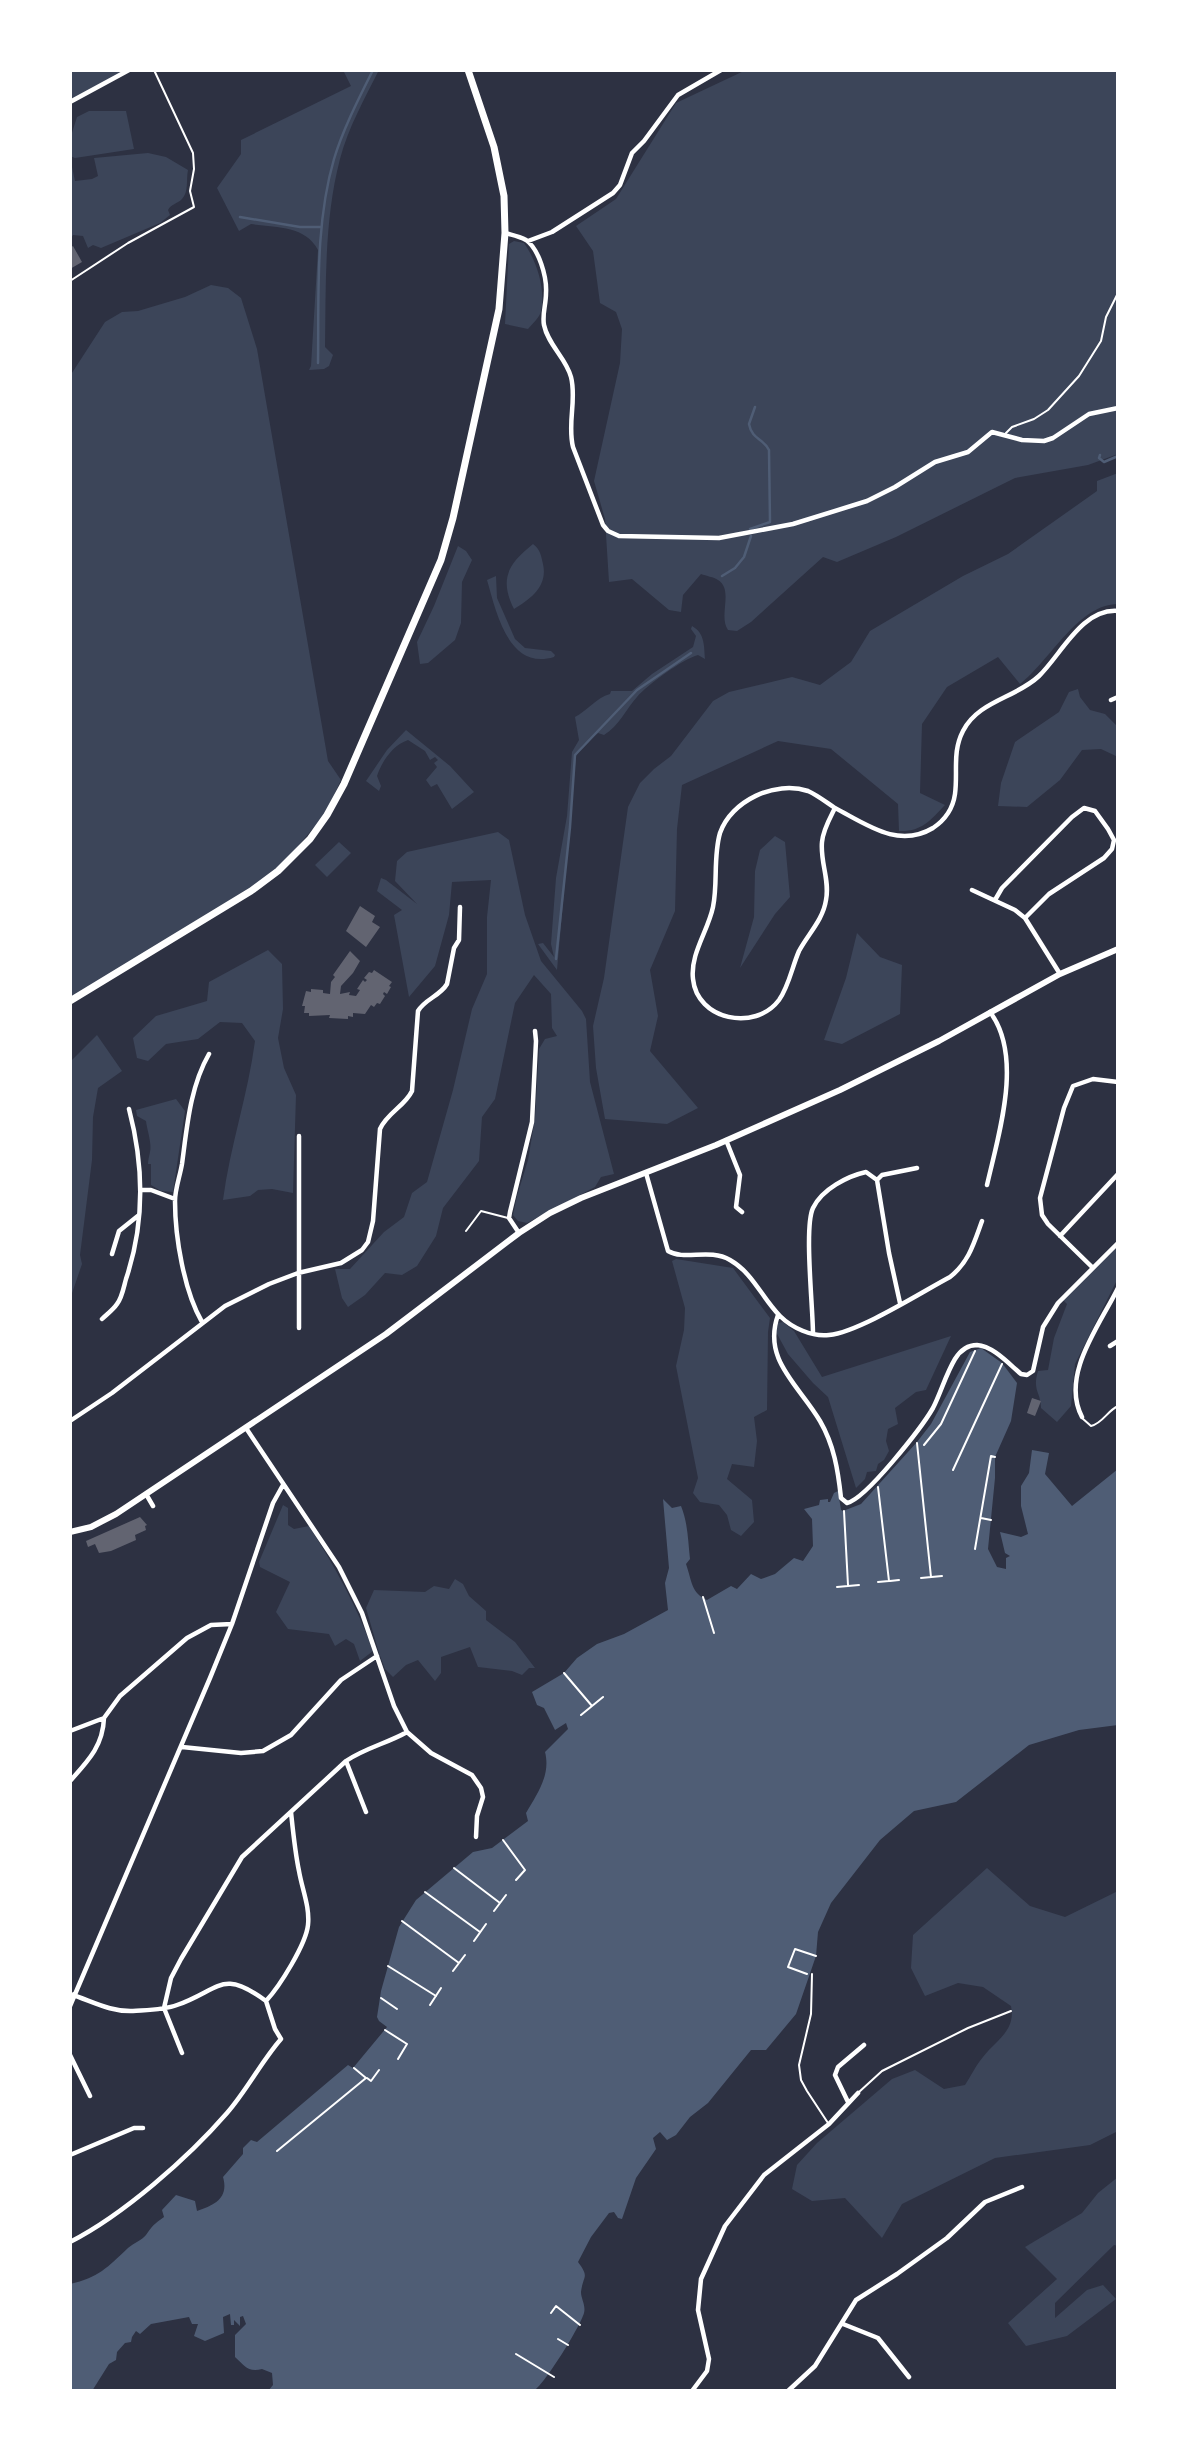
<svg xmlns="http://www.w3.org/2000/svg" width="1188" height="2461" viewBox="0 0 1188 2461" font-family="Manrope,sans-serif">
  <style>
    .green { fill: #3c4559 }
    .water { fill: #4f5d75 }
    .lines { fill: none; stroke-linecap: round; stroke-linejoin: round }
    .stream { stroke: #4f5d75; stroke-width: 2.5 }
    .building { fill: #626471 }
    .path { stroke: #fff; stroke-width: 2 }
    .service { stroke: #fff; stroke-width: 2 }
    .minor { stroke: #fff; stroke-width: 4.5 }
    .secondary { stroke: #fff; stroke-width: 6 }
    .primary { stroke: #fff; stroke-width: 7 }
  </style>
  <rect width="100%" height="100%" fill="#2d3142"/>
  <!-- green -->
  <path class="green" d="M70 70H129L70 102Z
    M343 70H379C365 98 348 128 340 159 324 220 326 285 325 347L333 355 329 366 324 369 309 370 311 366 318 250C305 225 276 228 251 224L239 231 217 188 241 154V140L351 86Z
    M746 70H1118V454L1088 465 1015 478 896 537 837 562 823 557 751 622 737 631 728 630C718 616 734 590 718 580 714 577 706 576 701 574L683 595 681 612 669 610 632 579 609 582 605 519 594 481 620 363 622 329 616 312 600 303 593 251 576 226 616 199 676 103Z
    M89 111H126L134 149 75 158 70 156V139L77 117Z
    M148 153 166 157 188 170C186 179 189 192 182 199 177 204 171 204 168 210L170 215 160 223 101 248 93 245 88 248 83 236 73 235 70 240V167H72L75 181 92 179 98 176 94 158Z
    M514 241 524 243C536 260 546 288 541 311 540 317 533 323 528 329L505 324 509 244Z
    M211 285 228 288 241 298 257 349 328 761 341 780 325 814 278 870 70 999V376L105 322 122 312 138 311 185 297Z
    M1118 473V604C1078 604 1050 661 1020 684L998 657 947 687 922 724 920 793 945 805C930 821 921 832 899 831L898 804 831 749 778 741 682 785 677 829 675 911 650 970 658 1016 650 1051 698 1108 667 1124 605 1119 596 1068 593 1026 604 978 628 807 640 783 654 769 671 756 713 701 729 692 792 677 820 685 851 662 870 631 963 576 1008 554 1097 491V481Z
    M533 544C540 549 541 555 543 564 548 586 531 599 514 609 499 579 508 564 533 544Z
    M458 546 466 551 472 560 462 582 461 623 455 640 428 663 420 664 417 642 434 606Z
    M496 576 497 598 515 639 525 648 551 651 555 655 554 657C508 671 496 611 487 580Z
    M692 626C705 633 704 646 705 659L698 655C683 659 647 685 637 697 626 709 619 726 604 735L598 733 583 745 576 756 557 970 538 944 543 943 554 957 551 944 556 878 567 816 572 752 579 740 575 717C588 710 596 698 610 694L611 691H632L652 674 693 647 696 636 691 629Z
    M1078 689 1080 697 1090 710 1105 714 1118 727V757L1101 749 1082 750 1060 780 1027 807 998 806 1001 783 1015 742 1059 712 1069 692Z
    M406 730 450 766 474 792 452 809 437 784 431 787 426 780 437 767 434 763 438 760 435 757 430 760 425 751 408 740C393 745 382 761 377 776L381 786 379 791 366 781 387 750Z
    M498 832 509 840 525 915 541 961 582 1011 586 1019 590 1082 614 1174 601 1177 595 1187 527 1223 518 1221 513 1215 517 1196 528 1160 535 1118 539 1049 545 1039 557 1036 552 1028 551 994 534 975 515 1003 495 1099 482 1117 479 1161 443 1208 436 1236 417 1266 402 1275 385 1273 365 1295 348 1307 342 1298 335 1269H350L384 1232 404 1217 412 1193 427 1182 453 1090 472 1009 487 974V917L491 880 452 882 449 915 435 966 409 997 394 915 402 910 377 891 381 878 386 880 417 904 395 881 397 861 407 852Z
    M775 836 785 842 790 897 775 914 740 968 754 917 755 871 760 850Z
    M339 842 351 853 327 877 315 865Z
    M857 933 880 957 902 965 900 1014 842 1044 824 1040 846 978Z
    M268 950 282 964 283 1009 278 1038 284 1068 296 1095 293 1193 272 1189 258 1190 250 1196 223 1200C230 1146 248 1095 255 1041L242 1023 220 1022 198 1039 166 1044 148 1061 137 1058 133 1038 156 1016 207 1001 209 982Z
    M97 1035 122 1071 98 1088 93 1117 92 1160 80 1255 82 1264 70 1299V1062Z
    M176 1099 185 1111 173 1192 161 1191 151 1185V1164H148C148 1160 149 1157 150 1152 152 1143 147 1130 146 1121L137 1116 136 1110Z
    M1118 1246V1278L1075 1364 1071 1406 1057 1422 1041 1408C1041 1392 1032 1391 1038 1371L1048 1370 1054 1338 1067 1304 1063 1300Z
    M676 1259 733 1268 770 1318 768 1332 767 1410 754 1417 757 1441 754 1467 732 1464 727 1479 752 1500 754 1522 741 1536 731 1530 727 1515 719 1505 700 1502 693 1493 698 1478 676 1366 684 1330 685 1308 672 1261Z
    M783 1322 794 1331 822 1377 951 1336 926 1390 916 1392 895 1408 898 1424 888 1429 886 1441 889 1451 884 1460 878 1464 876 1471 867 1472 865 1479 856 1488 828 1397 813 1383 788 1354 776 1332 778 1323Z
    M283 1505 288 1508V1525L294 1529 309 1526C335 1567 357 1606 373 1651L360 1661 354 1644 346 1639 335 1646 329 1634 288 1629 276 1612 290 1582 260 1567 259 1562Z
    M455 1579 463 1584 469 1596 486 1611V1620L515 1642 535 1668H529L522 1675 512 1671 478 1667 470 1647 441 1657V1673L435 1681 418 1660 406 1665 393 1677 385 1669 379 1653 366 1608 374 1590 425 1592 434 1586 449 1589Z
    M987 1868 1030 1906 1065 1917 1118 1891V2131L1090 2145 995 2158 902 2204 882 2238 845 2198 812 2201 792 2189 797 2165 817 2143 892 2079 915 2070 944 2089 965 2085C971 2076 976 2065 983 2057 997 2039 1016 2031 1011 2006L983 1987 958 1983 925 1996 911 1968 913 1935Z
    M1118 2177V2246L1114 2245 1055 2303V2318L1087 2290 1103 2285 1116 2299 1067 2336 1026 2346 1008 2323 1057 2279 1025 2247 1082 2213 1098 2193Z"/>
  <!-- water -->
  <path class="water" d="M981 1348 1002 1363 1017 1383 1011 1421 995 1457V1478L988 1549 997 1567 1006 1569V1558L1010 1556 1005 1553 1000 1532 1021 1537 1028 1534 1021 1506V1486L1029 1473 1032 1450 1049 1453 1045 1474 1072 1506 1118 1469V1725L1079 1730 1029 1745 956 1802 914 1811 880 1840 831 1903 818 1932 816 1956 796 2014 766 2050H751L708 2103 690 2117 676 2135 667 2140 660 2132 653 2138 656 2149 636 2178 622 2219 618 2218 614 2212 609 2213 591 2237 578 2262C590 2278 583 2275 581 2292 581 2299 586 2305 584 2313 580 2327 546 2382 534 2391H268L273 2385 272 2373 262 2369C248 2373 244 2365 235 2357V2335L246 2324 243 2316 240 2317V2326L234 2320V2325H231L230 2314 223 2317 224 2333 205 2341 194 2336 198 2324H192L189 2317 151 2324 140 2334 136 2331 132 2337 131 2342 125 2343 117 2352 116 2360 109 2364 92 2391H70V2284C98 2278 108 2267 128 2248 134 2243 142 2240 146 2235 152 2226 154 2224 164 2217L162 2210 176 2195 195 2201 197 2211C215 2205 229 2198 223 2177L243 2154V2148L251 2140 257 2142 348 2065 353 2068 387 2027 379 2021 377 2017 381 1991 399 1927 416 1900 473 1852 492 1848 528 1821 526 1813C537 1794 551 1775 545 1752L568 1729 566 1723 555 1730 544 1708 537 1705 532 1692 564 1673 577 1658 597 1644 624 1634 668 1610 665 1583 669 1568 663 1499 672 1508 681 1506C688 1523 688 1541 690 1559L686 1564C692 1581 691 1593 707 1600L731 1586 737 1589 751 1574 761 1579 775 1574 794 1558 803 1561 813 1546 812 1519 804 1509 819 1505 820 1500 828 1499V1502H830L834 1493 838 1491 841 1510 843 1511 861 1504 917 1442 931 1424 970 1352Z"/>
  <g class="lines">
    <!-- stream -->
    <path class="stream" d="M240 217 300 227H320
      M318 363C319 296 315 224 334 159 343 129 359 98 373 70
      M1100 455 1099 458 1104 462 1118 456
      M750 529 770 522 769 450C763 438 752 440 749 424L755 407
      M722 576 735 568 744 557 751 536
      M556 959 570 827 575 755 637 690 691 653"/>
  </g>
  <!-- building -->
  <path class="building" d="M73 246 82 262 70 269V248Z
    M360 906 375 916 372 922 380 927 366 947 346 931Z
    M350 951 360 961 353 973 341 986 340 994 350 992 349 995 356 996 360 990 357 989 363 980 365 982 367 980 364 978 369 972 372 973 374 970 392 982 389 986 391 987 387 994 384 992 383 994 385 996 380 1004 377 1003 374 1007 371 1005 365 1014 353 1013V1017L348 1016V1019L329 1018 330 1015 309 1016V1013H304L305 1006H302L306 991 311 992V989L323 990V993L330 994 331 982 335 977 333 975Z
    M1032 1398 1041 1401 1035 1416 1027 1413Z
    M140 1517 147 1525 145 1526 146 1530 135 1535 136 1540 111 1551 99 1553 95 1544 88 1547 86 1541Z"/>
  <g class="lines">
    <!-- path -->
    <path class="path" d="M917 1443 931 1577
      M924 1445 941 1424 975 1351
      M953 1470 1002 1364
      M878 1487 889 1581 878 1582
      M844 1511 848 1585
      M981 1518 991 1520
      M975 1549 991 1456 995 1457
      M921 1578 942 1576
      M890 1581 899 1580
      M837 1587 859 1585
      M703 1597 714 1633
      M564 1673 592 1706
      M581 1715 603 1697
      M503 1840 525 1870 516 1880
      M454 1868 500 1903
      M425 1892 480 1932
      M494 1911 506 1895
      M402 1921 459 1963
      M474 1941 486 1924
      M388 1966 436 1996
      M453 1971 465 1955
      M807 1974 788 1967 795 1949 816 1956
      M381 1998 397 2009
      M430 2005 441 1988
      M385 2030 407 2044 398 2059
      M367 2078 371 2081 379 2070
      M277 2151 366 2078 354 2068
      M551 2313 556 2306 580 2325
      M558 2339 568 2345
      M516 2354 554 2377"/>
    <!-- service -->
    <path class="service" d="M70 281 128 243 194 207 190 191 194 169 193 153 154 70
      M1006 433 1012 427 1034 419 1048 410 1079 376 1101 341 1106 317 1118 293
      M466 1231 481 1211 508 1218
      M1082 1418 1091 1426C1103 1423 1107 1411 1118 1406
      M812 1974 811 2014 799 2065 801 2080 807 2091 828 2123
      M859 2092 882 2071 968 2028 1011 2011"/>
    <!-- minor -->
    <path class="minor" d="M70 102 129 70
      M505 233C512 235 519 236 526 240 539 249 547 277 546 293 546 305 542 314 544 325 548 345 566 358 571 377 577 400 567 423 573 447L603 525 608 531 619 536 719 538 793 524 867 501 895 487 935 462 968 452 992 432 1022 440 1044 441 1053 438 1089 414 1118 408
      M528 241 552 232 613 193 620 185 632 153 644 141 678 95 721 70
      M1111 700 1118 697
      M835 808C826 802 817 795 808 791 775 780 731 801 720 833 713 857 718 883 713 907 708 931 690 954 693 979 697 1020 755 1032 779 1000 789 986 792 967 799 951 808 934 823 920 826 900 830 880 820 862 822 842 823 830 830 818 835 808 866 824 898 849 933 828 945 820 953 808 955 794 958 772 952 752 963 731 978 701 1016 698 1039 676 1061 655 1082 608 1118 611
      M972 890 1015 910 1025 918 1060 974
      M995 900 1002 888 1072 817 1084 808 1095 811 1108 829 1114 840 1112 849 1104 858 1049 894 1025 918
      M726 1140 740 1175 736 1207 742 1212
      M646 1173 668 1251C685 1261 709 1248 730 1260 753 1273 762 1298 780 1316 792 1328 812 1337 829 1335 859 1332 920 1293 950 1277 969 1262 974 1243 982 1221
      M877 1180 882 1175 917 1168
      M987 1185C998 1136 1024 1057 990 1012
      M142 1190H151L175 1199
      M519 1233 509 1218 510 1212 532 1122 536 1041 535 1031
      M1060 1236 1118 1174
      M112 1254 119 1231 139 1215
      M1092 1267 1048 1224 1042 1215 1040 1198 1064 1108 1073 1086 1093 1079 1118 1082
      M778 1315C762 1360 799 1385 820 1421 834 1445 838 1470 841 1498L847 1503C866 1499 922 1427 933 1408 941 1392 946 1374 955 1359 960 1351 967 1345 977 1345 993 1346 1009 1364 1021 1374L1027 1375 1033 1371 1043 1327 1058 1303 1118 1243
      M102 1319C107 1314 113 1310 117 1304 122 1298 124 1286 126 1279 145 1223 144 1166 129 1109
      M202 1322C184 1291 175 1237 175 1201 175 1189 180 1176 182 1164 187 1127 190 1087 209 1054
      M299 1328V1136
      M813 1334C813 1307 804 1227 813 1208 822 1189 848 1176 866 1172L877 1180 889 1253 900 1303
      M1110 1346 1118 1341
      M1082 1417C1060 1375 1100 1325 1118 1288
      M70 1421 112 1393 225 1306 269 1284 298 1273 341 1263 362 1250 368 1242 373 1221 380 1129C387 1113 405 1106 412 1091L418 1011C425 999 440 996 447 984L454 948 459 940 460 907
      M246 1428 339 1567 362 1613 394 1706 407 1732 431 1753 472 1775 481 1788 483 1797 477 1816 476 1837
      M146 1494 153 1506
      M70 1731 104 1718 120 1696 187 1638 211 1625 232 1624
      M182 1747 241 1753 263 1751 291 1735 341 1680 377 1656
      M346 1761 366 1812
      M70 1781C88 1761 103 1746 104 1718
      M70 1994C92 2001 110 2012 133 2011 147 2010 164 2010 177 2005 220 1990 221 1968 266 2001L275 2029 281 2039C261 2062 247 2090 227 2113 188 2158 123 2215 70 2242
      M266 2001C280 1986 306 1944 308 1925 310 1907 302 1889 299 1871 295 1852 293 1831 291 1812
      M70 2006 210 1678 232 1624 273 1503 283 1485
      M182 2053 164 2008 171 1978 181 1959 242 1857 346 1761C365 1748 388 1743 407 1732
      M70 2055 90 2096
      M848 2102 835 2075 838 2067 864 2045
      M70 2155 134 2128H143
      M843 2324 878 2338 909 2377
      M692 2391 707 2371 709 2359 698 2310 701 2279 725 2226 764 2175 829 2124 858 2093
      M788 2391 815 2366 856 2300 897 2274 947 2238 985 2202 1022 2187"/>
    <!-- secondary -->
    <path class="secondary" d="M70 1532 91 1527 116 1514 386 1334 519 1233 550 1213 581 1198 716 1145 840 1090 939 1041 1060 974 1118 949"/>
    <!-- primary -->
    <path class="primary" d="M70 1001 251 891 278 871 310 839 327 815 344 784 441 560 453 518 499 309 505 233 504 196 494 147 468 70"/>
  </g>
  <!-- border -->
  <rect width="1188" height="2461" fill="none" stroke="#ffffff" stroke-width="144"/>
</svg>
